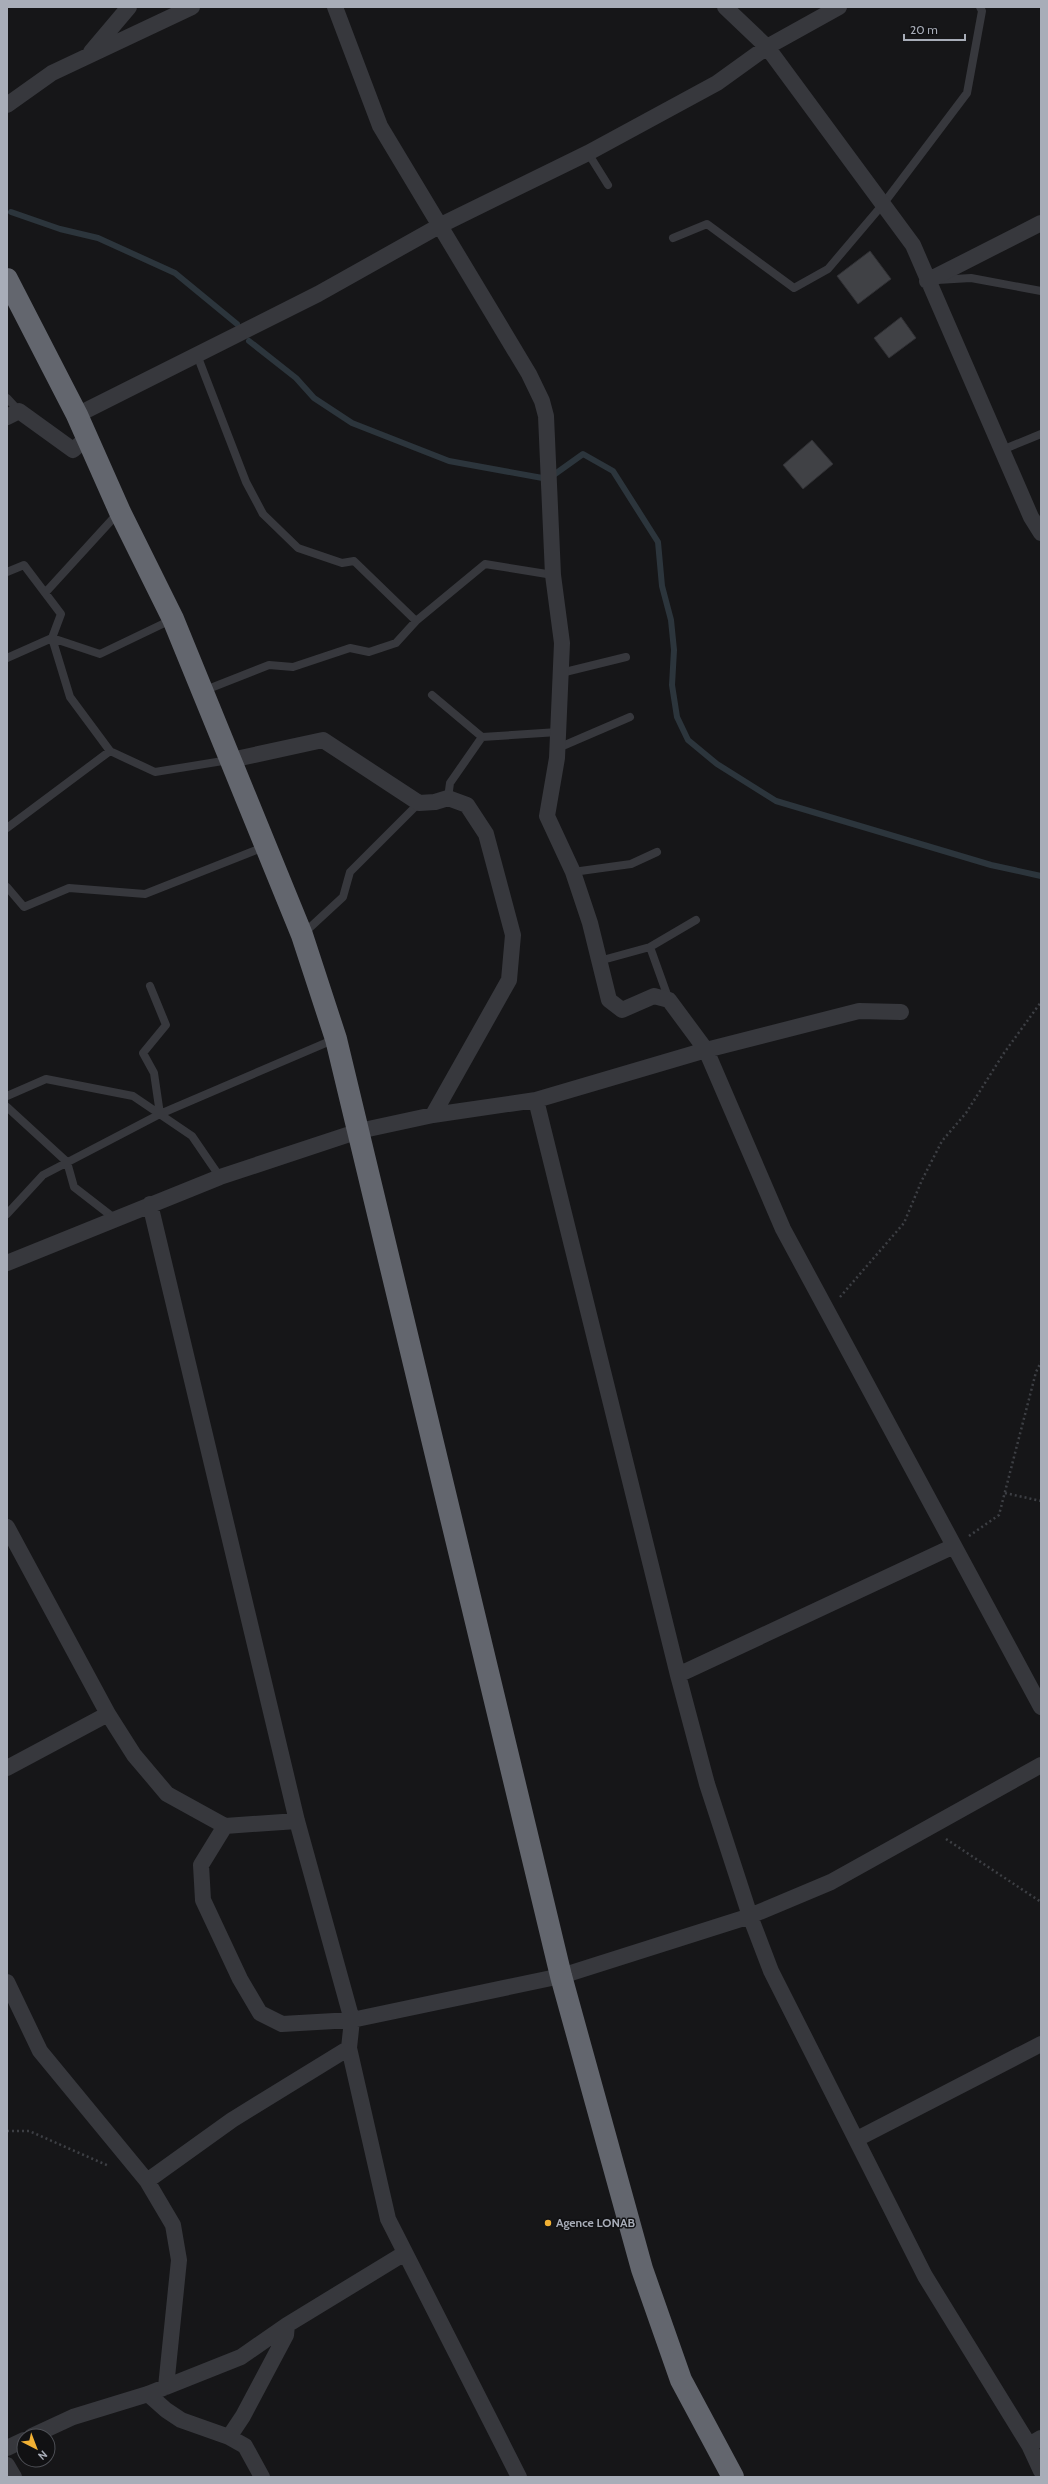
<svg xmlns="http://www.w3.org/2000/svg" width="1048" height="2484" viewBox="0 0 1048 2484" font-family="Cabin,sans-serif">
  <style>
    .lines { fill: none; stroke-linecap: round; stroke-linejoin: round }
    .stream { stroke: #2c353c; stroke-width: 6 }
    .building { fill: #404145; stroke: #303034 }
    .path { stroke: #3d3f44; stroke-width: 2.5; stroke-dasharray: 2 3; stroke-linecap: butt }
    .lane { stroke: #37383d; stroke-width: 8 }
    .street { stroke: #37383d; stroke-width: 16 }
    .highway { stroke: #63666e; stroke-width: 22 }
    .poi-dot { fill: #f2b134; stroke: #111113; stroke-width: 1.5 }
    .labels { text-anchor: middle; stroke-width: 3; stroke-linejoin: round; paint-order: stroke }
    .poi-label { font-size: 12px; font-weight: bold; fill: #a8adb8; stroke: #111113; text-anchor: start }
  </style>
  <rect width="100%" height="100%" fill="#161618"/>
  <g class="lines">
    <!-- stream -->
    <path class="stream" d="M11 212 60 229 98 238 175 273 237 324
      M249 341 296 378 314 398 352 423 449 461 548 479 583 454 613 471 658 542 662 586 671 620 674 650 672 685 677 717 688 740 717 764 776 801 991 865 1041 876"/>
  </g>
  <!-- building -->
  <path class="building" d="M870 251 891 279 858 304 837 276Z
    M901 317 916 338 889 358 874 338Z
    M812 440 833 464 803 489 783 465Z"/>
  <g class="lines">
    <!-- path -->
    <path class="path" d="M840 1297 904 1223 922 1180 942 1141 966 1113 1004 1053 1041 1002
      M1005 1493 1041 1501
      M969 1536 999 1515 1036 1372 1041 1362
      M946 1839 1041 1902
      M7 2131H29L109 2166"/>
    <!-- lane -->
    <path class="lane" d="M588 153 608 185
      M673 238 707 224 794 288 828 269 884 203 967 93 982 11 980 7
      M937 280 971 278 1041 291
      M197 355 246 482 263 514 298 548 342 563 354 561 416 621
      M7 398 19 411
      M1002 450 1041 434
      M7 572 24 565 61 614 52 638 70 697 110 751 155 772 229 760
      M45 593 119 512
      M7 658 52 638 100 654 173 619
      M561 673 626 657
      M203 691 269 665 293 667 350 648 369 652 396 643 416 621 485 564 553 575
      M432 695 482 737
      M558 748 630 717
      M448 798 450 783 482 737 558 732
      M7 828 110 751
      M573 872 631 864 657 852
      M7 887 24 907 69 888 145 894 264 847
      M304 933 343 897 350 872 419 803
      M650 947 669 1000
      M599 961 650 947 696 920
      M150 986 166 1025 143 1053 154 1073 160 1114
      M7 1096 46 1079 133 1096 192 1136 220 1177
      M7 1107 67 1162 74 1187 114 1218
      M7 1214 43 1175 160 1114 335 1039"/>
    <!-- street -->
    <path class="street" d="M335 7 380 126 529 374 542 401 546 416 553 575 562 643 557 758 547 816 573 872 590 923 609 1000 622 1010 654 996 669 1000 706 1050 783 1229 1041 1707
      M725 7 767 47 913 245 1031 517 1041 533
      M91 52 129 7
      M7 105 52 73 192 7
      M927 281 1041 223
      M77 415 318 294 441 225 588 153 717 83 767 47 839 7
      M7 417 19 411 73 450 87 438
      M231 760 323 740 419 803 435 802 448 798 467 805 486 834 513 935 509 980 433 1115
      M536 1100 678 1675 707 1784 750 1916 771 1971 925 2276 1029 2445 1041 2471
      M150 1204 297 1821 352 2020 349 2048 388 2219 519 2477
      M7 1263 220 1177 359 1131 433 1115 536 1100 706 1050 859 1011 901 1012
      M7 1527 108 1714 134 1755 167 1794 225 1826 297 1821
      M678 1675 954 1546
      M7 1768 108 1714
      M225 1826 201 1865 203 1900 240 1979 260 2013 282 2024 352 2020 561 1976 750 1916 831 1882 1041 1765
      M7 1982 40 2051 147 2181 173 2225 179 2260 166 2387
      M857 2139 1041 2044
      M147 2181 232 2120 349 2048
      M148 2394 166 2410 181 2420 229 2437 245 2446 262 2477
      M32 2436 73 2417 148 2394 241 2357 287 2325 405 2253
      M229 2437 243 2416 286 2335 287 2325
      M1029 2445 1041 2438
      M7 2448 24 2440
      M7 2465 14 2477"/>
    <!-- highway -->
    <path class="highway" d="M7 279 77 415 120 512 173 619 302 935 336 1039 561 1976 642 2269 681 2380 733 2477"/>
  </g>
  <!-- markers -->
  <circle class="poi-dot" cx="548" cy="2223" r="4"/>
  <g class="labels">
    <!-- poi labels -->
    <g class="poi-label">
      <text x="556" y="2227">Agence LONAB</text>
    </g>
  </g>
  <!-- border -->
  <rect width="1048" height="2484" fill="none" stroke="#a8adb8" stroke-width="16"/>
  <!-- north arrow -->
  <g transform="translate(36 2448) rotate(138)"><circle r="19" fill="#111113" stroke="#4d4f55"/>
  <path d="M0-3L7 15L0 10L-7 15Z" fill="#f2b134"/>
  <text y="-6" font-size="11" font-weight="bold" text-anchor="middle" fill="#a8adb8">N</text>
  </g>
  <!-- scale -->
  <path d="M904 34v6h61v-6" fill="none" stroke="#a8adb8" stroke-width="2"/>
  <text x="910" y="34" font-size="12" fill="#a8adb8" stroke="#111113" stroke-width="3" paint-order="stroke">20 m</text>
</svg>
